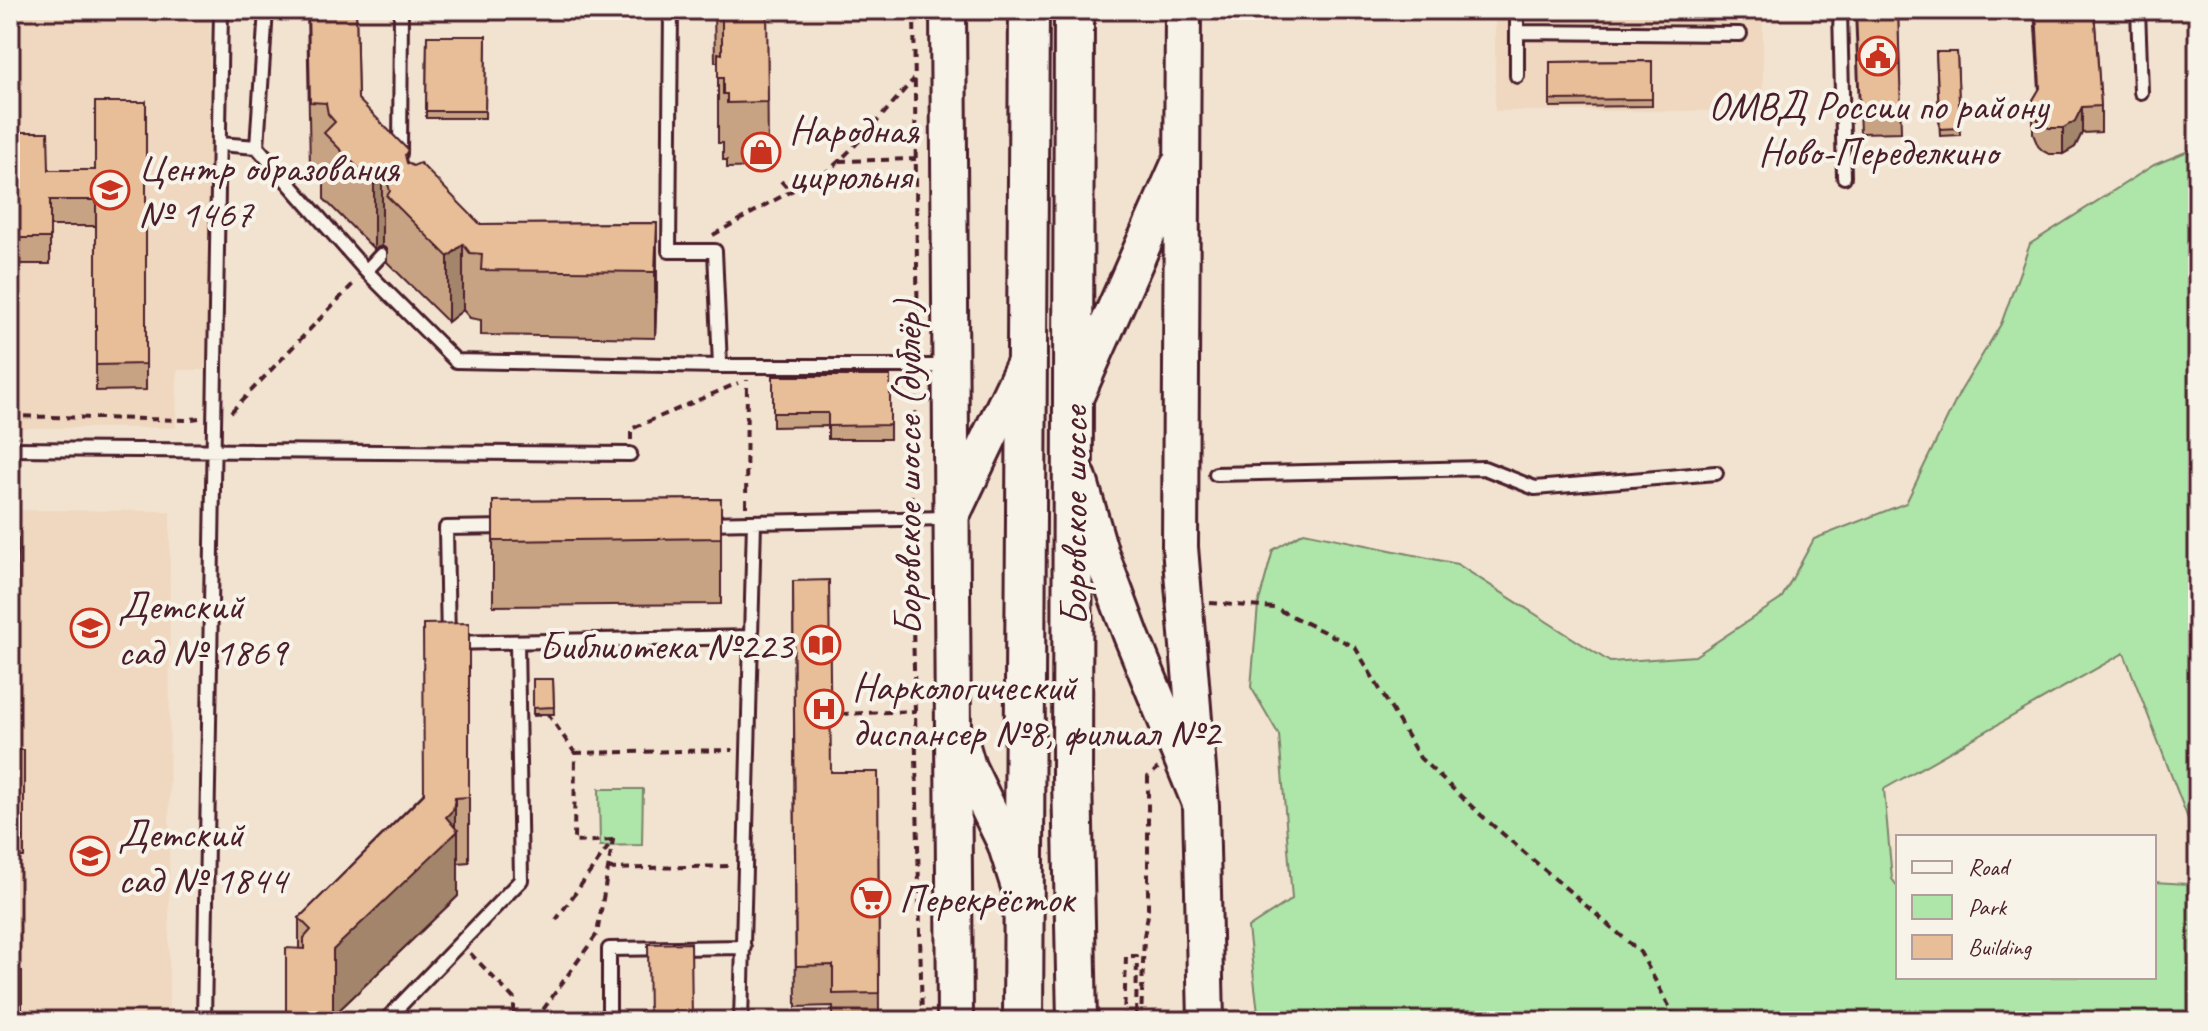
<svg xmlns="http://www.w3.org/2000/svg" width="2208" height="1031" viewBox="0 0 2208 1031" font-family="Caveat,sans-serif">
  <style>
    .built { fill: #efd8bf }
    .green { fill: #aee5a8; stroke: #7c826a; stroke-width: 2; fill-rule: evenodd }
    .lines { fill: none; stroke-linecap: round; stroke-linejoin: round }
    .lane-casing { stroke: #4a1f2b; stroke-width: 18 }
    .secondary-casing { stroke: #4a1f2b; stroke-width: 40 }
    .primary-casing { stroke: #4a1f2b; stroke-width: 44 }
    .path { stroke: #4a1f2b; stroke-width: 4; stroke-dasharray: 8 6; stroke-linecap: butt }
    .lane { stroke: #f7f3e8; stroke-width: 12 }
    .secondary { stroke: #f7f3e8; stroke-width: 34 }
    .primary { stroke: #f7f3e8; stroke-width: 38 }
    .wall { fill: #c8a383; stroke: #4a1f2b; stroke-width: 2 }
    .shaded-wall { fill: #a2856a; stroke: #4a1f2b; stroke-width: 2 }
    .building { fill: #e8be98; stroke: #4a1f2b; stroke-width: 2 }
    .labels { text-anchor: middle; stroke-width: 8; stroke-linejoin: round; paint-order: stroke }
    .poi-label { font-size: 40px; fill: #4a1f2b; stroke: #f7f3e8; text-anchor: start }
    .street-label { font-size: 40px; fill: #4a1f2b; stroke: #f7f3e8 }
  </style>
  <rect width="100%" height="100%" fill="#f2e3d0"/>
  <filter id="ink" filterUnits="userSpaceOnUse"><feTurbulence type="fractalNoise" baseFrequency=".0125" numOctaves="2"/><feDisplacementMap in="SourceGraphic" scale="16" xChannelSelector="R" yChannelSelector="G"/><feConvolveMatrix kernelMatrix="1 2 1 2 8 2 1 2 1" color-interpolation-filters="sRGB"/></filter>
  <g filter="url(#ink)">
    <!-- built -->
    <path class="built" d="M10 10H210L209 370H177L176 428H10Z
      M1495 10H1763V111H1495Z
      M10 510 170 511 169 1021H10Z"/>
    <!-- green -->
    <path class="green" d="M2198 147V1021H1259L1248 928 1292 899 1279 735 1251 687 1258 605 1273 550 1304 532 1457 564 1610 662 1695 656 1781 599 1814 539 1906 503 1960 392 2001 324 2030 244 2154 165ZM2124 653 2197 842 2188 884 2154 882V977H1898V887L1892 879 1884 789Z
      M599 789H643L642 845 600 846Z"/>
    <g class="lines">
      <defs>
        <path id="lane" d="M671 10 669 251H715L720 366H946
          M1517 10V76
          M1840 10 1844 177
          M2138 10 2141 92
          M1517 32 1740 34
          M219 144 257 147 366 271 456 361 720 366
          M257 147 266 10
          M400 154 401 10
          M366 271 381 255
          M10 449 630 454
          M1216 474 1484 468 1535 488 1716 473
          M706 523 947 518
          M508 527 446 528 448 643 753 637
          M204 1021 221 10
          M385 1021 521 880 517 642
          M609 1021V949L744 947
          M741 1021 754 522"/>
        <path id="secondary" d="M948 10 955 1021
          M1183 10 1180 547 1201 806
          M1073 403 1178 166
          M1079 478 1101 554 1131 635 1201 806 1206 1021
          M955 509 1027 358
          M961 743 968 767 1005 843 1019 887"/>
        <path id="primary" d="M1074 10 1072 776 1077 1021
          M1023 1021 1029 10"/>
      </defs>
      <!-- lane casing -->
      <use href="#lane" class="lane-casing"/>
      <!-- secondary casing -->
      <use href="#secondary" class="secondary-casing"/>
      <!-- primary casing -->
      <use href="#primary" class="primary-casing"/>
      <!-- path -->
      <path class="path" d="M914 10 918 351
        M839 161 916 159
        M781 181 790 191
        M713 235 791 191C828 186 888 107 914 79
        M231 412 355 282
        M10 416 186 420 199 418
        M631 440V429L738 383
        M911 503 917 380
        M746 507 747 380
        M911 536 922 1021
        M1210 603 1275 608 1355 647 1420 758 1482 816 1640 952 1677 1021
        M841 714 915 711
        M533 715 548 714 575 753 574 842 613 840
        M575 753 733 750
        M608 869 730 866
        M470 953 514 999V1021
        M535 1021 597 934 613 840 556 920
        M1124 1021 1126 956H1137L1136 1021
        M1141 1021 1144 936 1148 915V777L1158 768"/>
      <!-- lane -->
      <use href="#lane" class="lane"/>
      <!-- secondary -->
      <use href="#secondary" class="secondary"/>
      <!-- primary -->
      <use href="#primary" class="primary"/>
    </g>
    <!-- wall -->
    <path class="wall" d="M307 10H356L358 99 408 163 480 224 657 223V288L655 338 481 335V320L470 318 463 310 448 322 387 262V249L382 246 374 249 324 199V168H310Z
      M714 10H767L768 167 727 168V160H723V143H718V62H715Z
      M1855 10H1898L1901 132 1860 133Z
      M2034 10H2094L2101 106V132L2082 133 2075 147 2063 154H2049L2043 151 2038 146 2033 134V100L2039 90Z
      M427 36H486L485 118H426Z
      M1936 52H1957L1960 135 1940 136Z
      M1652 61V106L1550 107V62Z
      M146 102V390L96 391V226H50V264H10V132L49 170H95Z
      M773 376H890V439H828V426L773 427Z
      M721 499V604L493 606V501Z
      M10 539H18L17 645H10Z
      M793 581 831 772H878L879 1021H833V1006L796 1007Z
      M469 623V862L458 863V896L333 1016 299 949V918L423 794Z
      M533 679H553L554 714H533Z
      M10 750H24V857H10Z"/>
    <!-- shaded-wall -->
    <path class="shaded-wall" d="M2082 107V133L2075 147 2063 154V128Z
      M382 181V246L374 249V184Z
      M657 223V288L655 338V272Z
      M463 244V310L448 322V257Z
      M455 798V834L458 831V896L333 1016V950Z"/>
    <!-- building -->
    <path class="building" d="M308 10H356L358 99 408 150 405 155 407 163 413 166 420 163 480 224 657 223 655 272 481 270 482 254 470 253 463 244 448 257 387 196 390 191 388 184 382 181 374 184 324 133 335 122 328 114 326 103 310 102Z
      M722 10H767L768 102 727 103V94H723V78H718V53L722 54Z
      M1856 10H1898L1901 112 1860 113Z
      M2036 10H2094L2101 106 2082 107 2075 121 2063 128H2049L2043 125 2038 120 2033 108V100L2040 88Z
      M427 36H486L485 111H426Z
      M1936 52H1957L1960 128 1940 129Z
      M1652 61V99L1550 100V62Z
      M95 102H146V364L96 365V200H50V238H10V132H48L49 170H95Z
      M773 376H890V425L828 426V413H773Z
      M721 499V538L493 541V501Z
      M10 539H18L17 625H10Z
      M829 580 831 772H878L879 993 833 994V965L796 966 793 581Z
      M469 623V797L455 798 453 810 446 817 458 831 333 950V1021H286V948L304 949V938L311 930 299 918 424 794 423 624Z
      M533 679H553L554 707 533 708Z
      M10 750H24V837H10Z
      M691 943 692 1021H649L648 944Z
      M10 971H22V1021H10Z"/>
  </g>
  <!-- icons -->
  <defs>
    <symbol id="civic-ring" viewBox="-11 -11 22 22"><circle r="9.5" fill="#f7f3e8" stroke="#c8321e" stroke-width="1.5"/><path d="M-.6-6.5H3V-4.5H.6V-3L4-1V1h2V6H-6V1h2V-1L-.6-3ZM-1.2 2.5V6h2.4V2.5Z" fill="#c8321e"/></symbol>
    <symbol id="shop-ring" viewBox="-11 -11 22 22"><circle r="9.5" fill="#f7f3e8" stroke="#c8321e" stroke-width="1.5"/><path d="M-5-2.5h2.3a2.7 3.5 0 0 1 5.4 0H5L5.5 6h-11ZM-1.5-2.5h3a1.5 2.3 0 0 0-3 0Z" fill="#c8321e"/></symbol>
    <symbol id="school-ring" viewBox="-11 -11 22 22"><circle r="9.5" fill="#f7f3e8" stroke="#c8321e" stroke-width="1.5"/><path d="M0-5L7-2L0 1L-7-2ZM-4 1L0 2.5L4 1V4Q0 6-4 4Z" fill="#c8321e"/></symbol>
    <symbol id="library-ring" viewBox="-11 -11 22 22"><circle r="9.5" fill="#f7f3e8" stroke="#c8321e" stroke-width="1.5"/><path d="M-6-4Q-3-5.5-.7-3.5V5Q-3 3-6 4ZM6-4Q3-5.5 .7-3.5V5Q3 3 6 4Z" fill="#c8321e"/></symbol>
    <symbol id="hospital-ring" viewBox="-11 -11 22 22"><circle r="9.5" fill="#f7f3e8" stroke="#c8321e" stroke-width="1.5"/><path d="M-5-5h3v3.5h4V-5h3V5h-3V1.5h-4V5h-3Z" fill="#c8321e"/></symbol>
    <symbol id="supermarket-ring" viewBox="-11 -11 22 22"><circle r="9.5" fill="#f7f3e8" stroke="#c8321e" stroke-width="1.5"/><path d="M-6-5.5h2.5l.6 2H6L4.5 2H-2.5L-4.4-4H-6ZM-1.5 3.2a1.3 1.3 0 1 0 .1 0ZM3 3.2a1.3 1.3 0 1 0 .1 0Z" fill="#c8321e"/></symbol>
  </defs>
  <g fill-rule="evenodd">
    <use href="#civic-ring" x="1856" y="34" width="44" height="44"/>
    <use href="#shop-ring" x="739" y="130" width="44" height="44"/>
    <use href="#school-ring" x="88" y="168" width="44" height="44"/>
    <use href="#school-ring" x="68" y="606" width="44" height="44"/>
    <use href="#library-ring" x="799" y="623" width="44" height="44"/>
    <use href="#hospital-ring" x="802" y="687" width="44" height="44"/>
    <use href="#school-ring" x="68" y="834" width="44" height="44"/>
    <use href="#supermarket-ring" x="849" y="876" width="44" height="44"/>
  </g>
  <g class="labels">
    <!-- poi labels -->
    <g class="poi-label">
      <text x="1878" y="119" text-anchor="middle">ОМВД России по району<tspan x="1878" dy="46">Ново-Переделкино</tspan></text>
      <text x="789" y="143">Народная<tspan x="789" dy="46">цирюльня</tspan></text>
      <text x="138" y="181">Центр образования<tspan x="138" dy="46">№ 1467</tspan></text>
      <text x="118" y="619">Детский<tspan x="118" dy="46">сад № 1869</tspan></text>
      <text x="793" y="659" text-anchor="end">Библиотека №223</text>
      <text x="852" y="700">Наркологический<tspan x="852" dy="46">диспансер №8, филиал №2</tspan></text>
      <text x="118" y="847">Детский<tspan x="118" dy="46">сад № 1844</tspan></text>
      <text x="899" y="912">Перекрёсток</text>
    </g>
    <!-- street labels -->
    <g class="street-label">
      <text transform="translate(907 468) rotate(-90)" y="14">Боровское шоссе (дублёр)</text>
      <text transform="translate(1073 516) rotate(-90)" y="14">Боровское шоссе</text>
    </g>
  </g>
  <!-- margin -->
  <rect width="2208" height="1031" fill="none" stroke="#f7f3e8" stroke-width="40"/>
  <rect x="20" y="20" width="2168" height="991" fill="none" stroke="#4a1f2b" stroke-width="3" filter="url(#ink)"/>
  <!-- legend -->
  <rect x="1896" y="835" width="260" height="144" fill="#f7f3e8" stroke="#b29e9c" stroke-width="2"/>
  <rect x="1912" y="861" width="40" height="12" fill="#f7f3e8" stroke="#b29e9c" stroke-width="2"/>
  <text x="1968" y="875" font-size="24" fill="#4a1f2b">Road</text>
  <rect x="1912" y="895" width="40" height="24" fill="#aee5a8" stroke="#b29e9c" stroke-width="2"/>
  <text x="1968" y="915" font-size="24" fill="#4a1f2b">Park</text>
  <rect x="1912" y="935" width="40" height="24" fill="#e8be98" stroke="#b29e9c" stroke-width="2"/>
  <text x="1968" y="955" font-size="24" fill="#4a1f2b">Building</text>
</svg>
